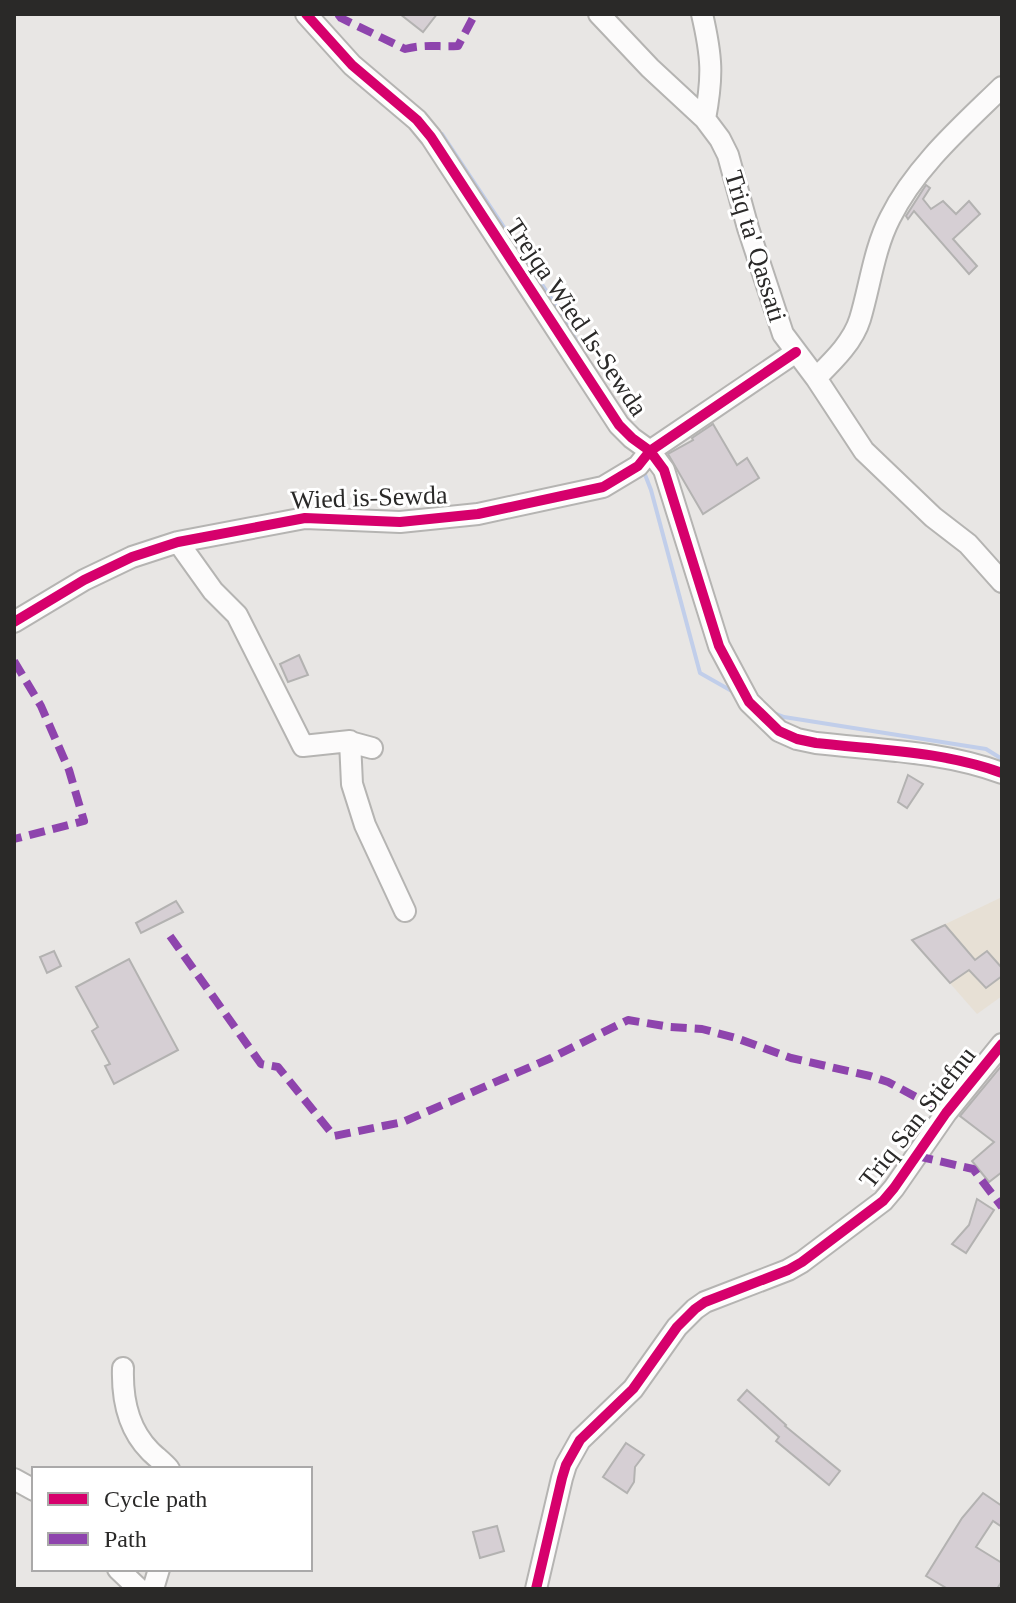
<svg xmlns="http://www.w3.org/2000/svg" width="1016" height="1603" viewBox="0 0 1016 1603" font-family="Georgia,serif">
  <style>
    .industrial { fill: #e7e0d5 }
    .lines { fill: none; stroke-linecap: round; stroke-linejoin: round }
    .stream { stroke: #c1ceea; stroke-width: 4 }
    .building { fill: #d6cfd4; stroke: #b3b2b1; stroke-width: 2 }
    .minor-casing { stroke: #b5b4b2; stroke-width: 24 }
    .minor { stroke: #fcfbfb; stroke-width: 20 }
    .quiet { stroke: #8e44ad; stroke-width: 8; stroke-dasharray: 16 8; stroke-linecap: butt }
    .cycleway-casing { stroke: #fff; stroke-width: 15 }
    .cycleway { stroke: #d6006c; stroke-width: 10 }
    .labels { text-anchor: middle; stroke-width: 6; stroke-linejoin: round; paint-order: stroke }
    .street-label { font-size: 26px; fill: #2a2928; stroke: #fff }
  </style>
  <rect width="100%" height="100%" fill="#e8e6e4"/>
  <!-- industrial -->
  <path class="industrial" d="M1002 897V996L977 1014 912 940Z"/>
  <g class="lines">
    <!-- stream -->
    <path class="stream" d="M442 134 555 304 580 347
      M644 472 651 490 700 673 737 694
      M769 711 784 717 986 749 1002 759"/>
  </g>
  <!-- building -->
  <path class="building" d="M400 14H437L423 32Z
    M926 185 930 188 923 199 931 209 943 201 956 214 969 201 980 214 953 239 977 266 969 274 914 211 908 219 906 216Z
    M713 424 737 465 747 458 759 478 703 514 668 454 693 440 692 438Z
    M299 655 308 675 288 682 280 664Z
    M908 775 923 784 907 808 898 802Z
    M176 901 183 912 141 933 136 923Z
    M945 925 975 960 987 951 1002 968V976L986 988 969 970 950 983 912 940Z
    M54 951 61 966 47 973 40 957Z
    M129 959 178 1050 114 1084 105 1066 110 1064 92 1031 98 1027 76 987Z
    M1002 1065V1172L989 1182 972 1161 994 1142 960 1116Z
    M977 1199 994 1210 966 1253 952 1244 969 1225Z
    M747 1390 786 1425 785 1426 840 1471 829 1485 776 1441 779 1437 738 1400Z
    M626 1443 644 1455 635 1467 634 1482 627 1493 603 1477Z
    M983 1493 1002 1506V1527L993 1521 976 1547 1002 1563V1581L997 1589H948L926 1576 962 1518Z
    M497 1526 504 1551 480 1558 473 1532Z"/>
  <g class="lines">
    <defs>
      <path id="minor" d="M306 14 352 65 417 120 431 137 619 425 632 438 650 451 664 470 719 646 749 702 779 731 797 739 816 743C877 750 943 751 1002 773
        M599 14 650 68 705 119 720 139 728 155 748 228 783 334 816 378 864 451 933 517 968 544 1002 582
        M702 14C712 57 713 76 705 119
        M816 378C833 361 853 342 860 319 870 286 874 249 890 218 915 167 962 126 1002 87
        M178 542 213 591 237 615 303 746 350 741 352 784 365 825 405 911
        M14 622 84 580 132 557 178 542 305 518 400 522 478 514 603 487 638 466 650 451 796 352
        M350 742 372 748
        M123 1368C122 1398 128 1429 150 1451 156 1457 163 1462 169 1469
        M14 1479 34 1490
        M118 1569 139 1589
        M153 1589 159 1569
        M536 1589 562 1478 566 1465 580 1440 633 1389 677 1327 695 1309 705 1302 788 1270 802 1262 883 1201 894 1188 946 1113 1002 1044"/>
    </defs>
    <!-- minor casing -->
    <use href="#minor" class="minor-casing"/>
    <!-- minor -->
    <use href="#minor" class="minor"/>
    <!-- quiet -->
    <path class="quiet" d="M338 14 341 18 405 49C424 44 438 47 458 46L475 14
      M14 661 41 706 69 770 84 821 14 839
      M170 936 261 1064 278 1067 334 1136 403 1122 551 1058 628 1020 670 1027 702 1029 736 1038 791 1058 870 1076 888 1082 946 1113
      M917 1156 973 1169 1002 1207"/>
    <defs>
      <path id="cycleway" d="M306 14 352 65 417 120 431 137 619 425 632 438 650 451 664 470 719 646 749 702 779 731 797 739 816 743C877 750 943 751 1002 773
        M14 622 84 580 132 557 178 542 305 518 400 522 478 514 603 487 638 466 650 451 796 352
        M536 1589 562 1478 566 1465 580 1440 633 1389 677 1327 695 1309 705 1302 788 1270 802 1262 883 1201 894 1188 946 1113 1002 1044"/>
    </defs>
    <!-- cycleway casing -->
    <use href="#cycleway" class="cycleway-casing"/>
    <!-- cycleway -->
    <use href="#cycleway" class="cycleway"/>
  </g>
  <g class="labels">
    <!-- street labels -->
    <g class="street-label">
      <text transform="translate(756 246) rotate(73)" y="9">Triq ta' Qassati</text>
      <text transform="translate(577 317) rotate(56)" y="9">Trejqa Wied Is-Sewda</text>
      <text transform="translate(369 497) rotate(-2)" y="9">Wied is-Sewda</text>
      <text transform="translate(917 1117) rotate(-52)" y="9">Triq San Stiefnu</text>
    </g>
  </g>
  <!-- border -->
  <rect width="1016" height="1603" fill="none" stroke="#2a2928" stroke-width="32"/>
  <!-- legend -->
  <rect x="32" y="1467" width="280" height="104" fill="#ffffff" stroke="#aaa9a9" stroke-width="2"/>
  <rect x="48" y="1493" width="40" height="12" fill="#d6006c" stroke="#aaa9a9" stroke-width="2"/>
  <text x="104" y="1507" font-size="24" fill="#2a2928">Cycle path</text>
  <rect x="48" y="1533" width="40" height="12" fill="#8e44ad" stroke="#aaa9a9" stroke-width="2"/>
  <text x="104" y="1547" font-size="24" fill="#2a2928">Path</text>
</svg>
